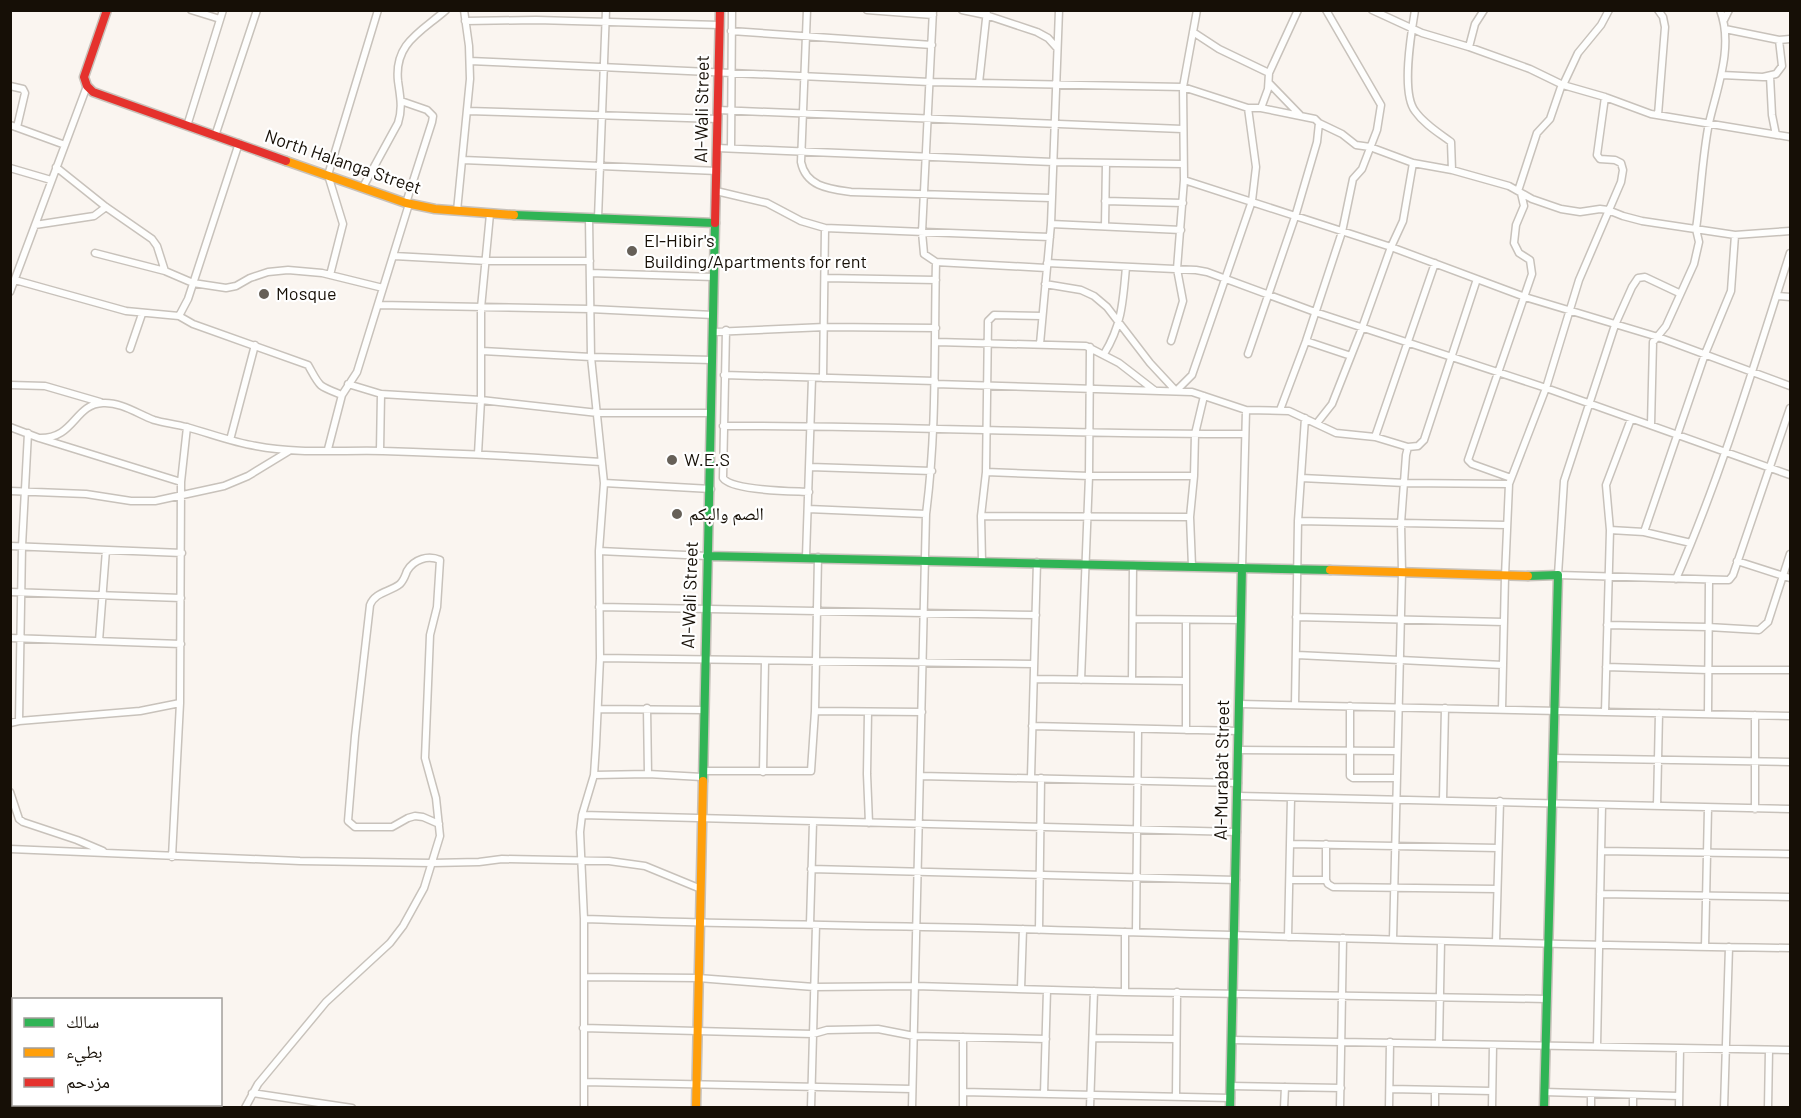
<svg xmlns="http://www.w3.org/2000/svg" width="1801" height="1118" viewBox="0 0 1801 1118" font-family="Barlow,'Noto Naskh Arabic',sans-serif">
  <style>
    .lines { fill: none; stroke-linecap: round; stroke-linejoin: round }
    .street-casing { stroke: #c8c2bb; stroke-width: 9 }
    .fast-casing { stroke: #c8c2bb; stroke-width: 11 }
    .slow-casing { stroke: #c8c2bb; stroke-width: 11 }
    .jam-casing { stroke: #c8c2bb; stroke-width: 11 }
    .street { stroke: #fefefd; stroke-width: 6 }
    .fast { stroke: #30b455; stroke-width: 8 }
    .slow { stroke: #ff9f0a; stroke-width: 8 }
    .jam { stroke: #e5322d; stroke-width: 8 }
    .poi-dot { fill: #666058; stroke: #fff; stroke-width: 2 }
    .labels { text-anchor: middle; stroke-width: 4.5; stroke-linejoin: round; paint-order: stroke }
    .street-label { font-size: 18px; fill: #160f06; stroke: #fff }
    .poi-label { font-size: 18px; fill: #160f06; stroke: #fff; text-anchor: start }
  </style>
  <rect width="100%" height="100%" fill="#faf5f0"/>
  <g class="lines">
    <defs>
      <path id="street" d="M191 10 220 19
        M807 10 801 162C806 187 830 189 851 192L1051 198
        M867 10 933 15
        M933 10 922 232 924 254 936 262 1046 268
        M962 10 986 15 1037 32 1048 38 1057 48
        M1197 10 1183 87 1184 180 1391 247 1525 297 1658 337 1790 386
        M1372 10 1422 33 1469 47 1530 69 1563 85 1605 97 1651 114 1790 137
        M1415 10C1411 34 1401 93 1415 111 1424 124 1439 133 1451 142L1452 170
        M1658 10 1663 17 1665 27 1658 115
        M1724 20 1729 10
        M465 21 536 20 719 25
        M1725 29 1779 40 1790 39
        M731 31 932 45
        M1193 32 1219 49 1269 73
        M1469 47 1475 24 1484 10
        M470 61 930 82 1183 87 1248 108H1261L1268 89 1269 73 1298 10
        M1722 75 1763 77 1776 74 1782 66 1779 40
        M1770 76 1772 115 1776 135
        M979 83 987 10
        M1269 83 1300 115
        M1563 85 1578 53 1601 25 1609 10
        M10 86 23 89 25 93 17 127
        M401 101 427 110 433 116 432 122 406 203
        M718 110 1182 129
        M468 111 718 119
        M1319 123 1342 134 1356 145 1370 147 1413 163 1452 170 1509 186 1532 199 1561 209 1580 212 1600 209 1608 210 1623 216 1642 221 1735 235 1790 231
        M10 125 65 145
        M187 126 223 10
        M215 136 257 10
        M717 148 1053 162 1183 164
        M731 148 732 10
        M463 160 717 171
        M56 167 106 207 152 239 157 246 165 271
        M10 168 51 180
        M363 187 398 123C403 108 400 96 398 81 394 43 421 32 446 10
        M716 191 767 203 801 221 825 228 1050 237
        M1518 191 1537 133 1550 119 1562 84
        M1105 201 1183 203
        M457 211 470 79 469 46 464 10
        M598 218 606 10
        M1051 224 1181 230
        M35 225 94 216 106 207
        M1105 226 1106 163
        M95 253 165 271 193 283 226 288 236 286 250 278 268 272 288 270 322 273 383 288
        M394 256 487 261H590
        M1047 263 1196 270 1207 272 1315 312 1546 388 1790 475
        M590 273 714 277
        M330 275 343 224 328 175 378 10
        M825 278 936 280
        M15 280 126 311 179 316 193 324 308 365C321 388 317 385 342 395
        M1045 284 1081 290 1094 296 1107 307 1150 363 1176 391
        M10 292 87 86
        M1679 293 1645 277 1638 278 1632 287 1615 325 1564 481 1558 575 1729 580 1733 575 1790 408
        M1778 296 1790 297
        M379 305 590 309 713 315
        M179 316 188 299 239 143
        M726 330 723 478C732 491 792 491 809 492
        M713 332 825 327 936 328
        M1171 341 1183 301 1177 269 1184 180
        M1306 341 1351 356
        M937 342 1086 346 1119 363 1154 390
        M1040 344 1051 224 1059 10
        M130 349 142 314
        M482 351 591 357 712 360
        M1104 354C1122 325 1123 301 1126 267
        M1248 354 1295 217 1317 142 1319 123 1315 119 1261 108
        M724 375 935 381
        M823 378 825 228
        M348 384 381 394 481 400 598 413H711
        M935 384 1192 392 1246 410 1289 411 1336 433 1375 437 1408 447
        M10 385 45 386 100 402
        M1176 391 1192 375 1252 201 1256 167 1248 108
        M1280 410 1306 341 1342 232 1353 179 1362 169 1377 130 1381 105 1326 10
        M1317 423 1332 404 1362 328 1391 247 1403 221 1413 163
        M1651 425 1653 342 1666 326 1694 264 1699 242 1696 229C1701 194 1702 158 1709 123 1717 88 1734 46 1720 10
        M723 426C897 425 1071 435 1245 434
        M10 427 39 438 181 482
        M1375 437 1435 263
        M39 438C75 439 74 404 103 403 121 402 138 414 154 420 164 423 175 424 186 427 209 433 231 442 256 446 297 454 340 450 383 451 456 453 528 457 601 462
        M230 440 255 345
        M328 449 342 395 357 372 409 204
        M380 451 381 394
        M478 454 481 400V308L490 214
        M810 467 932 471
        M986 472 1089 476H1194
        M1301 478 1405 483 1509 484
        M1511 478 1472 464 1468 460 1532 274 1530 260 1519 253 1514 243 1516 225 1524 206 1521 193
        M604 483 711 489
        M10 491 86 494 131 501H155L224 486 248 476 289 451
        M808 509 926 514
        M981 516 1190 517
        M1298 521 1507 525
        M1610 530 1644 532 1691 543
        M1644 532 1705 354 1731 291 1735 235
        M10 546 182 553
        M599 551 707 556
        M806 557 812 378
        M982 561 981 516 986 472 988 321 994 315 1042 316
        M1737 561 1790 578
        M1192 566 1190 517 1194 476 1195 434 1204 396
        M1242 568 1246 410
        M1676 579C1722 473 1755 362 1790 253
        M10 592 181 598
        M599 607 1036 615
        M1296 617 1504 622
        M1133 619 1241 620
        M1186 620V730
        M1607 625 1708 627 1759 630 1768 622 1790 554
        M10 638 181 644
        M99 641 106 550
        M1297 655 1503 665
        M600 658 1034 664
        M1606 667 1708 670H1790
        M1034 679 1186 681
        M1081 680 1089 476 1090 347
        M1132 680 1133 565
        M1240 704 1790 716
        M1295 705 1298 521 1305 418
        M1350 706V776L1353 778H1397
        M647 708 648 774
        M599 709 704 710
        M1502 709 1505 576 1509 484 1546 388 1579 280 1621 182 1623 170 1621 163 1615 160 1600 159 1597 155 1605 97
        M815 711 922 712
        M868 712 867 774 869 823
        M1605 712 1610 530 1606 485 1631 419
        M1708 714 1709 580
        M19 721 22 546 28 433
        M10 723 19 721 140 711 180 703
        M1032 726 1239 731
        M1239 750 1397 751
        M1554 758 1790 762
        M703 771H811L815 711 818 557
        M763 772 765 661
        M594 775 648 774 702 777
        M920 776 1238 783
        M1031 777 1037 562
        M10 792 19 819 23 822 77 840 103 851
        M1238 796 1790 809
        M1443 800 1445 708
        M1657 806 1659 713
        M1755 809V715
        M582 815 1237 832
        M1291 844 1498 848
        M1326 844V880L1328 884 1333 887 1497 889
        M10 849 300 861 432 863 479 862 502 859 609 861 645 866 701 889
        M1601 851 1790 854
        M172 857 180 703 181 482 187 427
        M811 869 1236 880
        M1290 880H1326
        M1600 894 1790 897
        M584 919C715 924 847 925 978 928 1249 935 1520 945 1790 948
        M810 924 813 822
        M1039 930 1041 778
        M1136 932 1138 729
        M1288 937 1291 798
        M1393 939 1402 572 1401 523 1406 455 1408 447 1418 446 1424 440 1477 279
        M1496 942 1500 801
        M1705 947 1708 808
        M584 977 698 978 814 987 915 986 1125 992 1547 999
        M1021 989 1023 929
        M1125 992V932
        M583 1028 813 1034 827 1030 878 1029 914 1036 1046 1039
        M1093 1038 1176 1039
        M1233 1040 1790 1050
        M1439 1043 1441 941
        M1597 1046 1602 805
        M584 1082 912 1089
        M1231 1086 1341 1088
        M1390 1089 1492 1091
        M1435 1090V1108
        M963 1092 1231 1098
        M1544 1092 1679 1096
        M252 1093 352 1108
        M1044 1094 1047 990
        M1633 1095V1108
        M1176 1096 1177 992
        M245 1108 258 1084 326 1002 390 943 403 926 424 888 440 836 436 798 425 758 430 635 437 607 440 560C428 555 414 559 407 571 405 576 404 580 400 584 390 592 375 592 370 605L355 736 348 821 355 827H392L408 818 415 816 423 817 439 824
        M584 1108V919L580 832 582 815 594 775 596 745 600 658 599 551 604 483 591 357 589 218
        M811 1108 816 925
        M912 1108 926 514C937 430 934 346 936 262
        M963 1108V1037
        M1090 1108 1094 991
        M1284 1108 1285 1087
        M1340 1108 1343 938
        M1389 1108 1390 1042
        M1492 1108 1493 1045
        M1591 1108V1094
        M1679 1108 1680 1048
        M1724 1108 1729 947
        M1768 1108 1769 1050"/>
      <path id="fast" d="M514 215 715 223
        M707 556 1330 570
        M1528 576 1558 575 1544 1108
        M703 781 715 223
        M1230 1108 1242 568"/>
      <path id="slow" d="M286 161 406 203 435 209 514 215
        M1330 570 1528 576
        M696 1108 703 781"/>
      <path id="jam" d="M107 10 84 77 87 86 93 92 286 161
        M715 223 720 10"/>
    </defs>
    <!-- street casing -->
    <use href="#street" class="street-casing"/>
    <!-- fast casing -->
    <use href="#fast" class="fast-casing"/>
    <!-- slow casing -->
    <use href="#slow" class="slow-casing"/>
    <!-- jam casing -->
    <use href="#jam" class="jam-casing"/>
    <!-- street -->
    <use href="#street" class="street"/>
    <!-- fast -->
    <use href="#fast" class="fast"/>
    <!-- slow -->
    <use href="#slow" class="slow"/>
    <!-- jam -->
    <use href="#jam" class="jam"/>
  </g>
  <!-- markers -->
  <g class="poi-dot">
    <circle cx="632" cy="251" r="6"/>
    <circle cx="264" cy="294" r="6"/>
    <circle cx="672" cy="460" r="6"/>
    <circle cx="677" cy="514" r="6"/>
  </g>
  <g class="labels">
    <!-- street labels -->
    <g class="street-label">
      <text transform="translate(702 109) rotate(-89)" y="6">Al-Wali Street</text>
      <text transform="translate(343 162) rotate(19)" y="6">North Halanga Street</text>
      <text transform="translate(690 595) rotate(-88)" y="6">Al-Wali Street</text>
      <text transform="translate(1222 770) rotate(-89)" y="6">Al-Muraba't Street</text>
    </g>
    <!-- poi labels -->
    <g class="poi-label">
      <text x="644" y="247">El-Hibir's<tspan x="644" dy="21">Building/Apartments for rent</tspan></text>
      <text x="276" y="300">Mosque</text>
      <text x="684" y="466">W.E.S</text>
      <text x="689" y="520">الصم والبكم</text>
    </g>
  </g>
  <!-- border -->
  <rect width="1801" height="1118" fill="none" stroke="#160f06" stroke-width="24"/>
  <!-- legend -->
  <rect x="12" y="998" width="210" height="108" fill="#ffffff" stroke="#a29f9b" stroke-width="1.5"/>
  <rect x="24" y="1018" width="30" height="9" fill="#30b455" stroke="#a29f9b" stroke-width="1.5"/>
  <text x="66" y="1028" font-size="18" fill="#160f06">سالك</text>
  <rect x="24" y="1048" width="30" height="9" fill="#ff9f0a" stroke="#a29f9b" stroke-width="1.5"/>
  <text x="66" y="1058" font-size="18" fill="#160f06">بطيء</text>
  <rect x="24" y="1078" width="30" height="9" fill="#e5322d" stroke="#a29f9b" stroke-width="1.5"/>
  <text x="66" y="1088" font-size="18" fill="#160f06">مزدحم</text>
</svg>
